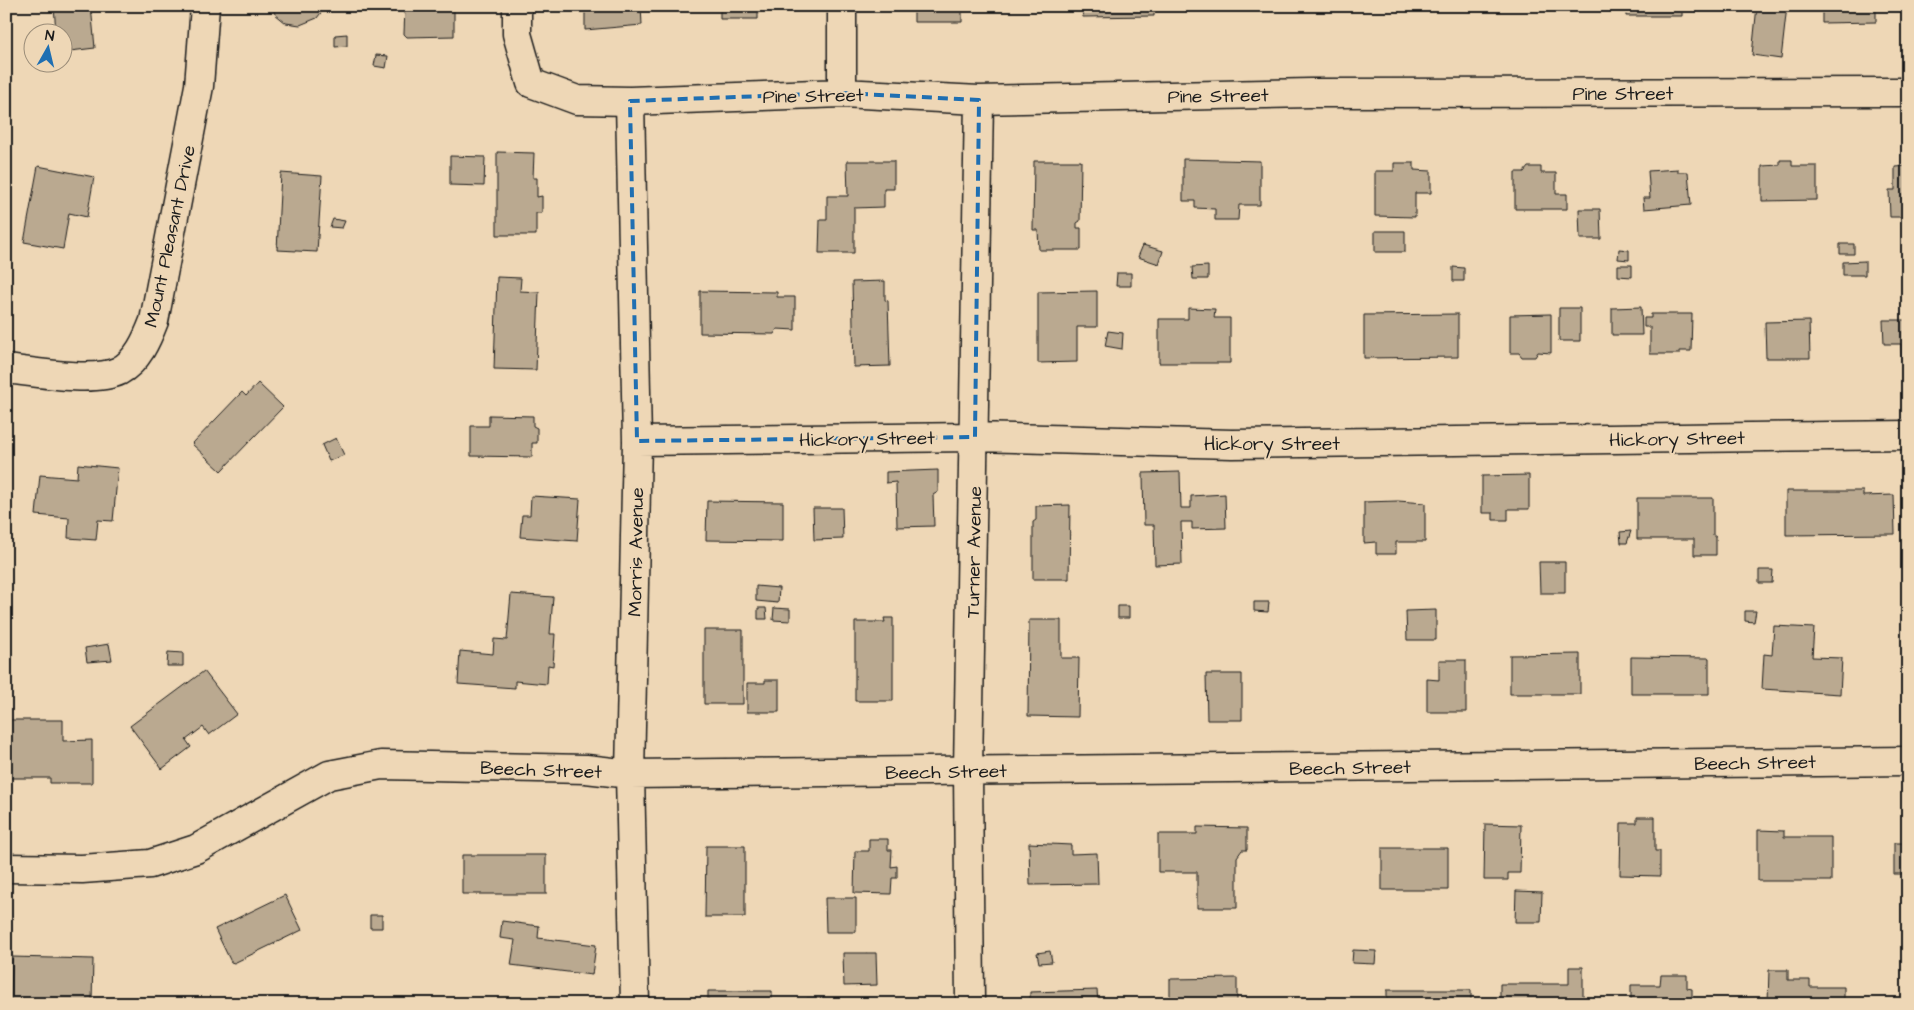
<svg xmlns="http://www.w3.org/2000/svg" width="1914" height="1010" viewBox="0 0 1914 1010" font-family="'Architects Daughter',sans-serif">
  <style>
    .building { fill: #baa990; stroke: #1c1c1c }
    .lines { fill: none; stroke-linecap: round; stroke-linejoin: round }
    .street-casing { stroke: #1c1c1c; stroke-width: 31 }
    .street { stroke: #eed7b6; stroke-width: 28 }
    .marked { fill: none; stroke: #1f6fb2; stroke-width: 4; stroke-dasharray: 10 6; stroke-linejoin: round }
    .labels { text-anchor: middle; stroke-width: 4.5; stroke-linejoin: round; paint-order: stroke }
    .street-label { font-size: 19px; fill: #1c1c1c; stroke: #eed7b6 }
  </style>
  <rect width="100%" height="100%" fill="#eed7b6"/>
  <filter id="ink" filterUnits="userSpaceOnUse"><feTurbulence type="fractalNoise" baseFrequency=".02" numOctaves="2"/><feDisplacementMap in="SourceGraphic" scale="10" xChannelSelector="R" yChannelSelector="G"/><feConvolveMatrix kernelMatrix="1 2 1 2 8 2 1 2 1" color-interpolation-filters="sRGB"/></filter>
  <g filter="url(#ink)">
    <!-- building -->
    <path class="building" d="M54 6H91L95 48 62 52V32H56Z
      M272 6H326L317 18 300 25 286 23 275 14Z
      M405 6H454V36L407 37 404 34Z
      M585 6H641L642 25 585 30Z
      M720 6H758V19H720Z
      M914 6H962V22H914Z
      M1047 6H1154V16L1083 17 1082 10H1047Z
      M1626 6H1682V16H1626Z
      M1757 6H1787L1781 59 1752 55Z
      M1822 6H1876V22L1822 23Z
      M347 34V46L335 47V35Z
      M376 55 388 56 386 68 374 66Z
      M497 152 534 153 533 178H537V197L542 196V213H536V235H497Z
      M450 156 485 157 484 186 450 185Z
      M1183 159 1260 161V205H1239L1238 220H1215V209L1195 208V201H1183Z
      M1780 160H1792V166H1817V200L1762 201V166L1780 165Z
      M847 161H894V189H884V207L854 208V253H819L820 220H827V196H848Z
      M1034 161H1081L1080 221 1077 223V228H1081V250H1039L1038 230H1033Z
      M1394 163H1414V170L1431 171V193H1415V217L1375 216V171H1394Z
      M38 166 94 177 87 217 69 213 63 249 24 242Z
      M1908 166V217H1890L1889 190H1895V167Z
      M1528 167H1541V173H1556V194H1567V209H1515V172H1524Z
      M1678 169V172H1688L1691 205 1644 209 1643 198H1650L1648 171Z
      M281 173 322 176 317 252 277 250Z
      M1579 209H1600L1601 239H1580Z
      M333 219 345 221 342 228 330 227Z
      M1375 231H1405V252H1375Z
      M1840 244H1854V254H1840Z
      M1143 245 1163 251 1159 264 1138 257Z
      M1619 249 1629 250V260L1618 259Z
      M1865 261V275H1843V262Z
      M1618 265H1632V277L1618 276Z
      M1208 266V279H1193L1192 267Z
      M1453 267 1464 268V281H1453Z
      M1117 273H1131V286H1116Z
      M497 277 521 278 520 291 539 292 536 370 494 369Z
      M885 281V300L888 301 890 366 854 367 852 282Z
      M700 291 777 292V297H795V330L777 329 774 334 700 333Z
      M1097 291V327H1077V362L1038 363V292Z
      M1641 307 1642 335H1612V308Z
      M1188 308 1215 309 1214 318H1230V363H1159V319H1188Z
      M1559 308H1580V341H1559Z
      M1458 314V357L1364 358V315Z
      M1551 314V353L1538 352 1535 357H1522L1519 353H1510V315Z
      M1651 314H1692L1691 351H1679V354H1650V327H1644V318H1651Z
      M1883 320H1908V366H1902L1901 344H1884Z
      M1809 321 1810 358H1766L1765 322Z
      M1108 331 1123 333 1122 349 1105 346Z
      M258 383 283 407 221 471 192 444 242 392 246 396Z
      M489 415 533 416V426L537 428V443H532V457L471 456V426H489Z
      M336 438 344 455 329 461 322 445Z
      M78 464 118 468 113 521 98 520 96 540 68 538 69 518 36 515 40 475 77 478Z
      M938 470V492L933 495 934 526 897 527 896 482 886 483V472Z
      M1180 472 1181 508H1191V496L1225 494 1226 528 1192 529V522H1181L1182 564 1155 565 1154 525H1144L1143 473Z
      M1529 475V509H1508V520H1493V513H1482V476Z
      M1786 491H1863V496L1894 495 1895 534 1786 535Z
      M531 496 580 499 577 541 520 537 522 515H530Z
      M1637 498H1713V535L1716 537V555H1694V539H1637Z
      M707 501 783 502V541L706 540Z
      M1398 501 1425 503V542H1396V554H1376V542L1364 543V502Z
      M1070 505 1069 579H1033V522L1036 520V506Z
      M813 508H842L843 539 814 540Z
      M1631 531 1627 543H1621L1620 532Z
      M1539 562H1565V593H1540Z
      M1759 570H1773L1772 583H1759Z
      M756 586 779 588 778 603 756 601Z
      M511 594 553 597 550 634H555L553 666 548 665 547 684 515 681V688L458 684 460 651 493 654 494 639 507 640Z
      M1254 602H1269L1268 612 1254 611Z
      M1118 606H1129V618H1118Z
      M758 608H766L767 619H758Z
      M774 608 790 609V621L773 620Z
      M1436 610V640H1407L1406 611Z
      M1745 611H1756L1754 622 1745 621Z
      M884 618H893V701H855V622H885Z
      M1029 620H1061V658H1079L1078 717 1028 716Z
      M1774 626 1814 628 1812 657 1842 658 1840 694 1762 689 1764 654 1772 655Z
      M704 630H743V704H704Z
      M109 644 112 660 87 662 85 648Z
      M168 652 183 653V666H167Z
      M1580 654V694H1510V655Z
      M1631 657 1709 658V694H1631Z
      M1439 660H1466V712H1427V679L1439 680Z
      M204 671 237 714 209 735 203 727 186 740 191 747 162 769 130 726Z
      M1206 674H1242V720H1207Z
      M765 680H779V712H747V683H765Z
      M9 720H63V741L92 740V783H50V778H6V722Z
      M1637 817H1655V851H1660V876L1620 875 1621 823H1637Z
      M1485 824 1521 825 1520 873H1508V880H1484Z
      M1197 827 1247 828V850H1242L1237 857V908H1197V872H1158V834H1197Z
      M1758 830 1784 831V837H1831V881H1758Z
      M869 839H888V850H892L891 867 897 866V878H892L891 894 854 893 855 851H869Z
      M1029 843 1071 845V854L1097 853 1098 884 1030 885Z
      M1894 843H1908V874H1894Z
      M706 846H745V917H705Z
      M1382 848H1448V890H1382Z
      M462 855H546V894H462Z
      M1516 891 1542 892 1541 922H1515Z
      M285 895 302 930 234 963 231 962 215 929Z
      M825 898H856V932H826Z
      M370 915H382V928H370Z
      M502 921 539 926 538 938 596 945 592 975 511 965 515 940 500 938Z
      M1353 950 1376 951 1375 964 1352 963Z
      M1050 951 1052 962 1039 963 1037 953Z
      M843 953H876L877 985 844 986Z
      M12 957 93 959 92 1001H84V1004H58V1002L11 1001Z
      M1569 967H1583V1004H1500V984H1569Z
      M1769 970H1788V980H1810V987H1844V1004L1768 1002Z
      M1661 975H1687V988L1692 989V1004H1631V985H1660Z
      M1237 978V1004H1170V979Z
      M1097 990 1098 1004H1030V992Z
      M1387 990H1471V1004H1387Z
      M708 991H772V1004H708Z
      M807 998 841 999V1004H807Z"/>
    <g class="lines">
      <defs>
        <path id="street" d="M517 6V34L531 83 577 100 630 101 842 93 979 100 1310 93 1908 92
          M842 93V6
          M630 101 637 441 630 774 635 1004
          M6 369C34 372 94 383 119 371 138 361 147 339 154 321L199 86 205 6
          M637 441 975 437 1232 444 1908 435
          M6 868 82 869 150 864 196 849 329 775 381 765 586 769 630 774 1908 761
          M970 1004 968 771 979 100"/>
      </defs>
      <!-- street casing -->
      <use href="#street" class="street-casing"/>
      <!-- street -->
      <use href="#street" class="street"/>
    </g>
  </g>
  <!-- marked area -->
  <path class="marked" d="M842 93 979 100 975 437 637 441 630 101Z"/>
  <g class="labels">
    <!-- street labels -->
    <g class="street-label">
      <text x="1623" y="100">Pine Street</text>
      <text transform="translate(813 95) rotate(-1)" y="7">Pine Street</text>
      <text transform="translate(1218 95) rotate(-1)" y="7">Pine Street</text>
      <text transform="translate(169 236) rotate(-78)" y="7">Mount Pleasant Drive</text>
      <text transform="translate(867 438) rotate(-1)" y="7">Hickory Street</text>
      <text transform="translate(1677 438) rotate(-1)" y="7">Hickory Street</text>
      <text x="1272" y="450">Hickory Street</text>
      <text transform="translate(635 552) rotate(-89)" y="7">Morris Avenue</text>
      <text transform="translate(973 552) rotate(-89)" y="7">Turner Avenue</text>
      <text transform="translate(1755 762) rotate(-1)" y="7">Beech Street</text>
      <text transform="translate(1350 767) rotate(-1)" y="7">Beech Street</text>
      <text transform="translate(541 769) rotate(2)" y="7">Beech Street</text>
      <text transform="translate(946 771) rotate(-1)" y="7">Beech Street</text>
    </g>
  </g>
  <!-- margin -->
  <rect width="1914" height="1010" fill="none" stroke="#eed7b6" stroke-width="25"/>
  <rect x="12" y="12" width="1889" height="985" fill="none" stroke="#1c1c1c" stroke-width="2" filter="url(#ink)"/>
  <!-- north arrow -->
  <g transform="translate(48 48) rotate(8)"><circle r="24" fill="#eed7b6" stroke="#9a8c78"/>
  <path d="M0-4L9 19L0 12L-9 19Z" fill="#1f6fb2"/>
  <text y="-8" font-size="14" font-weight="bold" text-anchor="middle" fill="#1c1c1c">N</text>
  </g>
</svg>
